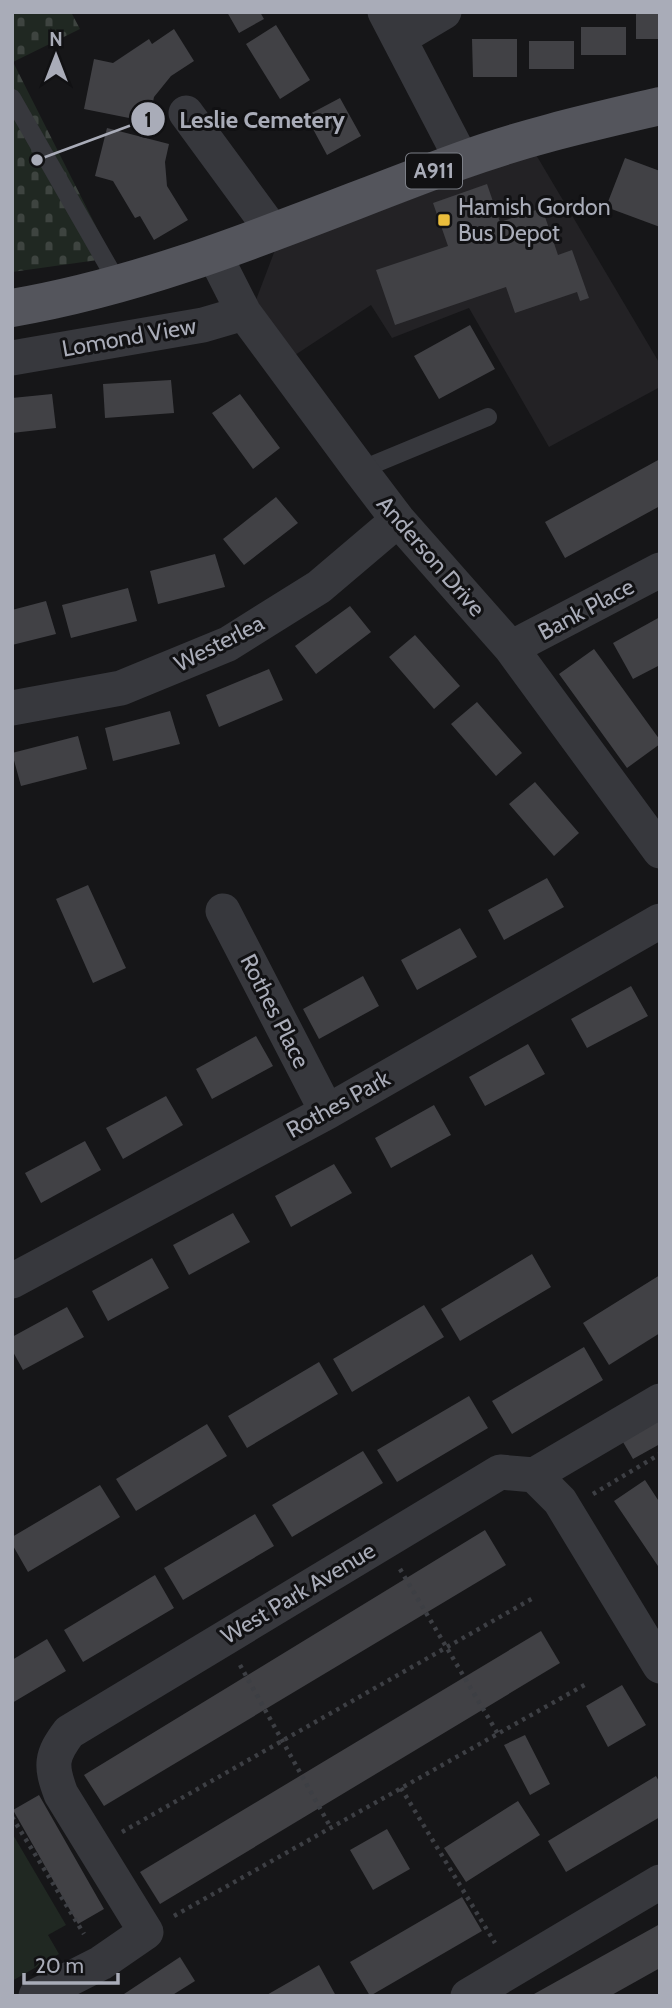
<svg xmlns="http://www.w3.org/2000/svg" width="672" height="2008" viewBox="0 0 672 2008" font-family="Cabin,sans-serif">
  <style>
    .built { fill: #232225 }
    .cemetery { fill: url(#cemetery-stones) }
    .green { fill: #202822 }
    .building { fill: #414145 }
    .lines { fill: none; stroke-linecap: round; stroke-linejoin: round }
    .path { stroke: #3d3f44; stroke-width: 4.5; stroke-dasharray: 3.5 5; stroke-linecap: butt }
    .lane { stroke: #37383d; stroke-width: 18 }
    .street { stroke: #37383d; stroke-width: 35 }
    .primary { stroke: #54555c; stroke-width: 38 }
    .poi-dot { fill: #eabd3c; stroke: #111113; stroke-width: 2.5 }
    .labels { text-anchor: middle; stroke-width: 6; stroke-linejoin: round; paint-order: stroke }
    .shield { fill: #111113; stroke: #7b7e86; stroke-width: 2 }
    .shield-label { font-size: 21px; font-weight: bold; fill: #a9acb8 }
    .poi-label { font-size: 23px; fill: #a9acb8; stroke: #111113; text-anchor: start }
    .street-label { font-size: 23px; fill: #a9acb8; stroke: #111113 }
    .leader { fill: none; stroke: #a9acb8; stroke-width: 2.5 }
    .callout-dot { fill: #a9acb8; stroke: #111113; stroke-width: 2.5 }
    .mark-label { font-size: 21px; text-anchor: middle; font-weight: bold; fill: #111 }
    .callout-label { font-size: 24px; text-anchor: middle; font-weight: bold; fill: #a9acb8; stroke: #111113; stroke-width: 6; stroke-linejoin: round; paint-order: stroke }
  </style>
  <defs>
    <pattern id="cemetery-stones" width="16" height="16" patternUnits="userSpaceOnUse" patternTransform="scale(1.75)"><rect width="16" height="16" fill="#202822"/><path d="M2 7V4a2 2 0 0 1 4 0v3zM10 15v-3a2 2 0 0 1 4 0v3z" fill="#3e4440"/></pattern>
  </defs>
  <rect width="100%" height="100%" fill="#161618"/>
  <!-- built -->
  <path class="built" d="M535 153 660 364V387L549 447 469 308 392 338 371 305 292 357 256 300 275 250Z"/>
  <!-- cemetery -->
  <path class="cemetery" d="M12 12H71L80 29 13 62 112 258 12 272Z"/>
  <!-- green -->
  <path class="green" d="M12 1833 66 1925 48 1935 59 1954 12 1981Z"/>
  <!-- building -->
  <path class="building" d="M227 12H260L264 19 239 33Z
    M636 12H660V39H636Z
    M276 25 310 80 280 99 246 44Z
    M581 27H626V55H581Z
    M174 29 194 61 171 76 154 97 149 122 84 109 94 59 113 63 149 39 152 44Z
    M472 39H517V77H473Z
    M529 41H574V69H529Z
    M340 98 361 136 327 155 306 116Z
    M107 128 169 144 165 162 167 186 188 220 154 240 140 216 135 218 113 181 95 176Z
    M625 158 660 171V227L606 207Z
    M487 184 500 222 542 208 558 255 572 250 589 298 580 301 577 292 515 313 506 287 395 325 376 270 448 246 433 203Z
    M470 325 495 369 439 399 414 356Z
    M171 380 174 413 105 418 103 384Z
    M52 394 56 428 12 433V398Z
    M240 394 280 448 253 469 212 413Z
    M660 459V506L565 558 545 522Z
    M276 497 298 523 244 565 223 539Z
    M215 554 225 587 158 604 150 571Z
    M128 588 137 621 71 638 62 605Z
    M46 601 56 634 12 645V610Z
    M350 606 371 632 316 674 295 646Z
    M660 617V665L633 679 613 643Z
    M415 635 460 686 434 709 389 657Z
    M594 649 660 740V744L627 768 559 674Z
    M269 669 283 700 219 727 206 695Z
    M477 702 522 753 496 776 451 724Z
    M170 711 180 744 113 761 105 728Z
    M78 736 87 769 21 786 12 753Z
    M535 782 579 833 554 856 509 804Z
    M547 878 564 907 504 940 488 910Z
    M88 885 126 968 93 983 56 899Z
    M460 928 477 957 417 990 401 960Z
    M363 976 379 1006 319 1039 303 1009Z
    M631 986 648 1016 587 1048 571 1019Z
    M256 1036 273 1066 212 1099 196 1069Z
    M528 1044 545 1074 485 1106 469 1077Z
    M166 1096 183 1125 123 1159 106 1128Z
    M434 1105 451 1135 391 1168 375 1138Z
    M85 1141 101 1170 41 1203 25 1173Z
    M334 1164 352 1193 291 1227 275 1196Z
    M233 1213 250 1242 189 1275 173 1245Z
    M532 1254 551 1287 460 1341 441 1309Z
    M152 1258 169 1288 108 1321 92 1291Z
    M660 1275V1333L609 1365 583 1323Z
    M424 1305 444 1337 352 1392 333 1359Z
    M67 1307 84 1337 23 1370 12 1350V1337Z
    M584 1347 603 1380 512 1434 492 1401Z
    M319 1362 338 1394 247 1448 228 1416Z
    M469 1396 488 1428 397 1482 377 1450Z
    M660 1416V1444L633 1459 620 1437Z
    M207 1424 227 1456 136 1511 116 1479Z
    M363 1451 383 1483 292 1537 272 1505Z
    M645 1480 660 1503V1569L614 1501Z
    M100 1485 120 1517 28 1572 12 1544V1537Z
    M255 1514 274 1546 183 1600 164 1568Z
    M485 1530 506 1565 104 1806 84 1775Z
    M155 1575 174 1608 83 1662 64 1630Z
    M541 1631 560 1663 160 1904 140 1872Z
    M47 1639 66 1671 12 1703V1660Z
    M622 1685 646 1725 608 1747 586 1706Z
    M525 1735 550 1784 530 1795 504 1745Z
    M656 1776 660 1783V1817L566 1872 548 1841Z
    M39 1795 104 1909 78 1924 13 1810Z
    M518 1801 540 1835 466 1882 444 1848Z
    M387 1829 410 1869 373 1890 350 1850Z
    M462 1897 482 1931 370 1996 350 1962Z
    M660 1924V1968L610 1996H536L534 1994Z
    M180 1957 195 1981 171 1996H121Z
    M319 1965 336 1996H265Z"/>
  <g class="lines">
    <!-- path -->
    <path class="path" d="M593 1494 660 1454
      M400 1569 498 1734
      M240 1665 331 1828
      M401 1788 495 1943
      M12 1817 84 1934
      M122 1832 535 1597
      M174 1916 588 1683"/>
    <!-- lane -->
    <path class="lane" d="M12 98 119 285
      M360 470 488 417"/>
    <!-- street -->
    <path class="street" d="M385 12 462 160
      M400 38 444 12
      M186 113 274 233
      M214 254 244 313 360 470 398 520 511 648 660 851
      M12 358 203 325 244 313
      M511 648 660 570
      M12 708 121 688 228 644 319 587 398 520
      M223 911 327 1112
      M12 1281 327 1112 660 921
      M534 1475 660 1401
      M36 1996 101 1963 146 1932 61 1794C50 1765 51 1756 69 1732L500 1472 534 1475 560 1501 660 1666
      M468 1996 660 1882"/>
    <!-- primary -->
    <path class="primary" d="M12 308C169 281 312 215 460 161 525 137 592 122 660 106"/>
  </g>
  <!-- markers -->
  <rect class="poi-dot" x="437" y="213" width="14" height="14" rx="3.5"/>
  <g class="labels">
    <!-- shield labels -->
    <rect class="shield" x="406" y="153.5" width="56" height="35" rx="5"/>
    <g class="shield-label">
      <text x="434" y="178">A911</text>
    </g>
    <!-- poi labels -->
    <g class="poi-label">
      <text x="458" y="215">Hamish Gordon<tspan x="458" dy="26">Bus Depot</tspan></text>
    </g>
    <!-- street labels -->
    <g class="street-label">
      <text transform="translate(129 337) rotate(-10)" y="8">Lomond View</text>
      <text transform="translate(431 556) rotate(49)" y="8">Anderson Drive</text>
      <text transform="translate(586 609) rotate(-28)" y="8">Bank Place</text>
      <text transform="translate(219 643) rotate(-27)" y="8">Westerlea</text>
      <text transform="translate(275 1011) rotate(63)" y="8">Rothes Place</text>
      <text transform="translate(338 1104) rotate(-29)" y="8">Rothes Park</text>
      <text transform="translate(298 1593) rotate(-31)" y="8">West Park Avenue</text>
    </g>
  </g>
  <!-- callouts -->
  <path class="leader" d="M37 160L148 119"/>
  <g class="callout-dot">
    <circle cx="37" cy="160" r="7"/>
    <circle cx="148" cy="119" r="18"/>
  </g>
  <g class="mark-label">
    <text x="148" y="127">1</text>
  </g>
  <g class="callout-label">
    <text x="262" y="128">Leslie Cemetery</text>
  </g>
  <!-- border -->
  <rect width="672" height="2008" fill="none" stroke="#a9acb8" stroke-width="28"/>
  <!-- north arrow -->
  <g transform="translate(56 56)" stroke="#111113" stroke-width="5" paint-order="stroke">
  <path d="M0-5L12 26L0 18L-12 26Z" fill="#a9acb8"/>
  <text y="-10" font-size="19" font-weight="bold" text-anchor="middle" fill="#a9acb8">N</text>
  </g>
  <!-- scale -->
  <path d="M24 1973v10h94v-10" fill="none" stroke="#a9acb8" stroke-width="3.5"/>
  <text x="35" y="1973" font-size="21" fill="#a9acb8" stroke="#111113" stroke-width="5" paint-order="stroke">20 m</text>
</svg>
